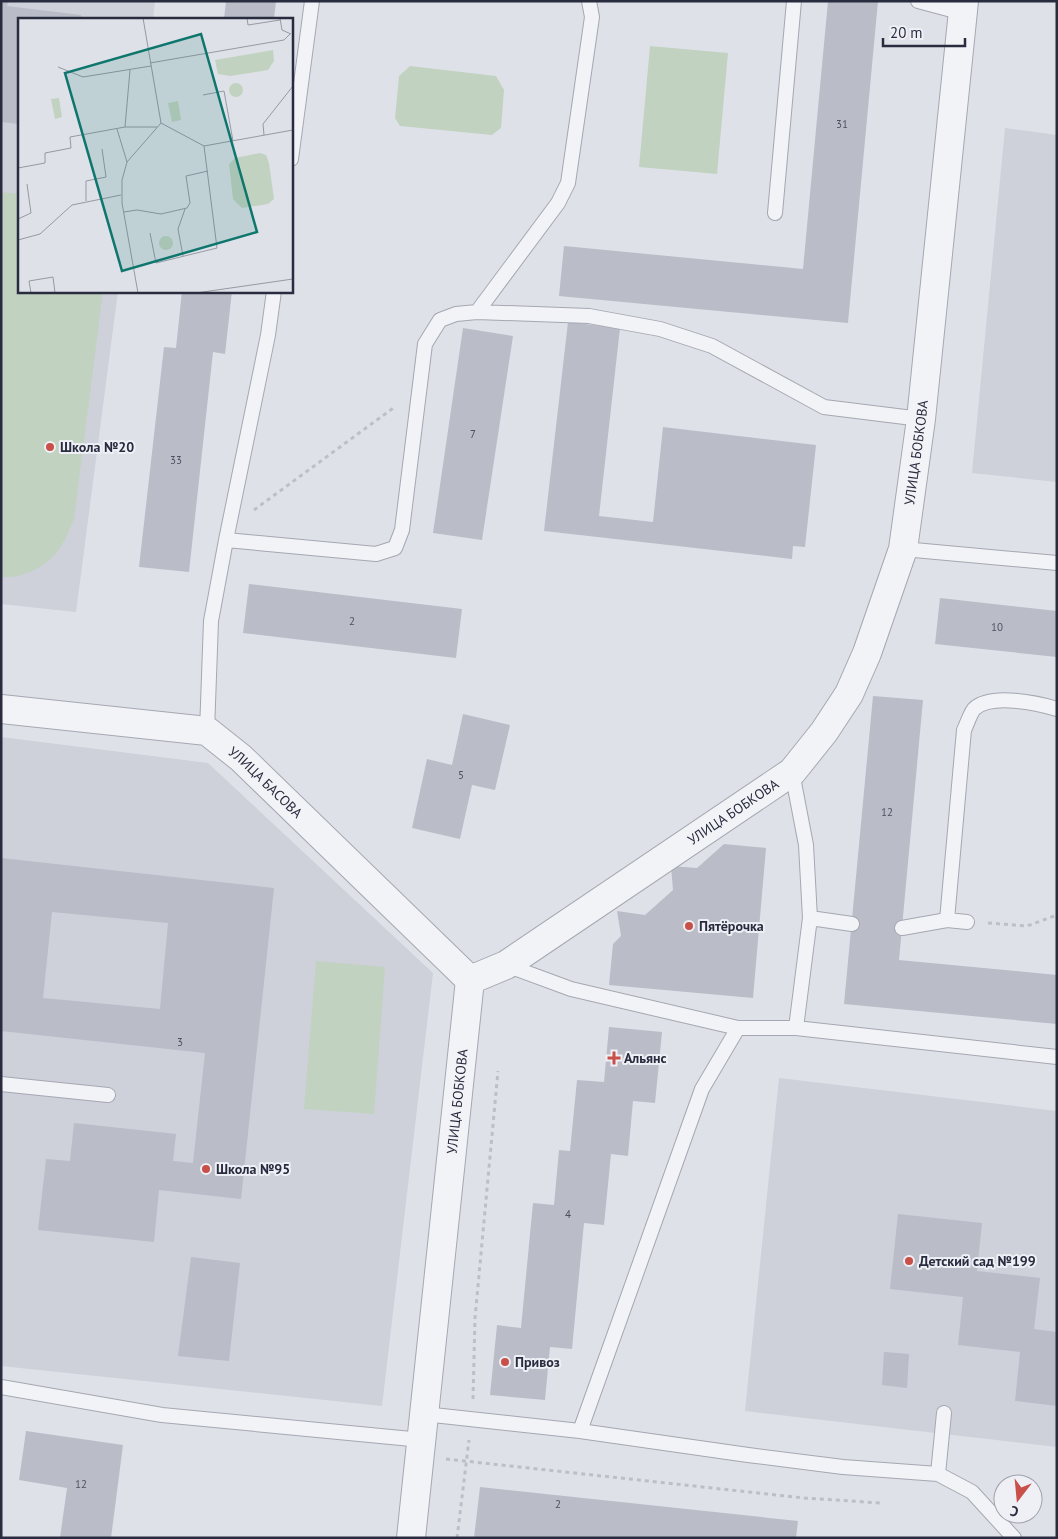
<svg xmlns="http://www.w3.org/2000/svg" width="1058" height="1539" viewBox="0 0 1058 1539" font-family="'PT Sans',sans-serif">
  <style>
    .built { fill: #ced0da }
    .green { fill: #c2d2c1 }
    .building { fill: #babcc8; fill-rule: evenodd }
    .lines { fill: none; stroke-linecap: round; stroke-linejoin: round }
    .lane-casing { stroke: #a5a7b2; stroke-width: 16 }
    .street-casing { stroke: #a5a7b2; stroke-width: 30 }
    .path { stroke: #bebfc6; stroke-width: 3; stroke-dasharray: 4 4; stroke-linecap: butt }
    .lane { stroke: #f2f3f6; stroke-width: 14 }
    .street { stroke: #f2f3f6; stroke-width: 28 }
    .poi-dot { fill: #c94f49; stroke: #eff0f6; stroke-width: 2 }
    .labels { text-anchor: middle; stroke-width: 4; stroke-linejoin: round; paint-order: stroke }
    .number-label { font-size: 11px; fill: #4d5061 }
    .poi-label { font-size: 14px; font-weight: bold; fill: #292c3f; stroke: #eff0f6; text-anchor: start }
    .street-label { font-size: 14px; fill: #292c3f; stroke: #eff0f6 }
    .inset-road { fill: none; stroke: #9699a4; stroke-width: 1 }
    .view { fill: #0f766e; fill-opacity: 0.15; stroke: #0f766e; stroke-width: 2.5 }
    .inset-edge { fill: none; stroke: #292c3f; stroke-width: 2.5 }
  </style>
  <rect width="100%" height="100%" fill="#dfe1e8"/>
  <!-- built -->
  <path class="built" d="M1 1H155L153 19H19V291H118L76 612 1 604Z
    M1005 128 1057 135V482L972 473Z
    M1 737 208 763 433 973 382 1406 1 1366Z
    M779 1078 1057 1111V1447L745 1411Z"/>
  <!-- green -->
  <path class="green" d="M650 46 728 53 717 174 639 167Z
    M410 66 496 76 504 90 501 128 492 135 400 126 395 118 399 76Z
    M1 192 19 194V291H103L74 519C70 528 66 539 60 548 48 566 23 579 1 577Z
    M316 961 385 967 374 1114 304 1109Z"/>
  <!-- building -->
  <path class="building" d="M1 1H8L7 6 81 15V19H19V124L1 122Z
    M226 1H276L274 19H224Z
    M828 1H878L848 323 559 296 564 246 803 269Z
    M182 291H232L225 354 213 352 189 572 139 567 164 347 176 348Z
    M568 322 620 328 599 516 653 522 663 427 816 445 805 547 793 546 792 559 544 531Z
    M463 328 513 336 482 540 433 533Z
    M249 584 462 609 456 658 243 633Z
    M940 598 1057 611V657L935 644Z
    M873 696 923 700 899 960 1057 975V1024L844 1004Z
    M463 714 510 725 495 790 472 785 460 839 412 828 427 759 452 765Z
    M724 844 766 848 753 998 609 985 613 944 621 936 617 911 645 915 673 890 671 866 697 868Z
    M1 858 274 888 241 1199 159 1190 154 1242 38 1230 46 1159 70 1161 74 1123 176 1134 173 1161 193 1163 205 1053 1 1031ZM52 912 168 923 160 1009 43 998Z
    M609 1027 662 1032 655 1103 633 1101 628 1156 611 1154 604 1225 584 1223 572 1349 550 1347 545 1400 490 1395 497 1325 521 1328 533 1203 554 1205 559 1150 570 1151 577 1080 604 1082Z
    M898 1214 982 1223 977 1271 1040 1278 1034 1329 1057 1332V1406L1015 1401 1020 1352 958 1345 963 1297 890 1289Z
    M191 1257 240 1263 229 1361 178 1356Z
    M884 1352 909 1354 907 1388 882 1385Z
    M26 1431 123 1445 111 1538H60L67 1488 19 1480Z
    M480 1487 798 1521 796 1538H474Z"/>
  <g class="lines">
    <defs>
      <path id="lane" d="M918 1 963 13
        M291 159 312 1
        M775 213 794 1
        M477 312 558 203 568 183 592 17 589 1
        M226 540 376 554 395 548 402 530 425 344 440 320 456 314 477 312 589 316 660 329 712 346 824 407 921 419
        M903 549 1057 563
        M207 731 211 621 226 540 268 335 274 291
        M792 772 806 845 810 918 796 1028
        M810 918 852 924
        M947 920 964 730C967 724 970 714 974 709 991 693 1037 703 1057 709
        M902 928 947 920 967 922
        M506 965 571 989 738 1028H796L1057 1057
        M1 1084 108 1095
        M1 1387 162 1415 422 1440
        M424 1414 580 1431 748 1455 843 1467 938 1474 972 1492 1014 1538
        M580 1431 702 1089 738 1028
        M938 1474 944 1413"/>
      <g id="street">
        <path id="s1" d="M1 709 207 731 241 758 470 980"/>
        <path id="s2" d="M411 1538 470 980 506 965 792 772 824 732 849 694 867 653 903 549 921 419 964 1"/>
      </g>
    </defs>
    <!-- lane casing -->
    <use href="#lane" class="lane-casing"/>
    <!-- street casing -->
    <use href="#street" class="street-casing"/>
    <!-- path -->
    <path class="path" d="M254 510 396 406
      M988 923 1027 926 1057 915
      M473 1399 475 1318 498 1071
      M446 1459 804 1498 881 1503
      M457 1538 469 1440"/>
    <!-- lane -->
    <use href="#lane" class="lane"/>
    <!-- street -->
    <use href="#street" class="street"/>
  </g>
  <!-- markers -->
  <g class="poi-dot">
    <circle cx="50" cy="447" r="5"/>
    <circle cx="689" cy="926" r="5"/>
    <path d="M611.5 1050.5h5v5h5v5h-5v5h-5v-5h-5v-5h5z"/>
    <circle cx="206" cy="1169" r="5"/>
    <circle cx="909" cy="1261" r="5"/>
    <circle cx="505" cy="1362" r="5"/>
  </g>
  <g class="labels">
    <!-- number labels -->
    <g class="number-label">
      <text x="842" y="128">31</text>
      <text x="473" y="438">7</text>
      <text x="176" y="464">33</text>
      <text x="352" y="625">2</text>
      <text x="997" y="631">10</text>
      <text x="461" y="779">5</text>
      <text x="887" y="816">12</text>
      <text x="180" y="1046">3</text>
      <text x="568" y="1218">4</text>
      <text x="81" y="1488">12</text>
      <text x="558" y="1508">2</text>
    </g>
    <!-- poi labels -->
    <g class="poi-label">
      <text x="60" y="452">Школа №20</text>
      <text x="699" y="931">Пятёрочка</text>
      <text x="624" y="1063">Альянс</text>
      <text x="216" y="1174">Школа №95</text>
      <text x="919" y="1266">Детский сад №199</text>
      <text x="515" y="1367">Привоз</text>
    </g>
    <!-- street labels -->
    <g class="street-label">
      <text dy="5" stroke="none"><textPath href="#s2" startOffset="1294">УЛИЦА БОБКОВА</textPath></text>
      <text dy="5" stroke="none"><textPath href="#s1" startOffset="285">УЛИЦА БАСОВА</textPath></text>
      <text dy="5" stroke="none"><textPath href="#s2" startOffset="874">УЛИЦА БОБКОВА</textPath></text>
      <text dy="5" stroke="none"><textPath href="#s2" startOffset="439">УЛИЦА БОБКОВА</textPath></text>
    </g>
  </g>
  <!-- overview -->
  <g transform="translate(18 18)">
    <rect width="275" height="275" fill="#dfe1e8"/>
    <path d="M255 32 256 43 250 52 212 58 200 56 197 42ZM211 72a7 7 0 1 1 14 0a7 7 0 1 1-14 0ZM41 80 44 99 37 101 33 81ZM160 83 163 102 154 104 150 85ZM242 135 248 137 251 145 256 181 250 186 224 190 215 181 211 146 217 140ZM141 225a7 7 0 1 1 14 0a7 7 0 1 1-14 0Z" fill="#c2d2c1"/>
    <path class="inset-road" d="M229 0 230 7 262 2M262 0 264 12 273 16M132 45 266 22 272 16M40 49 65 59 133 48M185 77 206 73 215 123M143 105 186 128 275 112M107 109 112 52M99 111 109 144M246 117 245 106 275 68M0 150 27 145V135L53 130 52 119 107 109H139M68 183V163L88 159 84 131M106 194 119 192 143 196 169 190 172 185 168 158 190 153M0 201 13 195 9 166M132 215 138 245 199 230 186 128M0 222 22 216 54 187 103 177M165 238 160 211 167 191M13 275 11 263 35 259 37 275M120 275 104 185V162L109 144 143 105 125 0M178 275 275 261"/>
    <path class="view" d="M183 16 239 214 104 253 47 55Z"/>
    <rect width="275" height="275" class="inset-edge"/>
  </g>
  <!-- border -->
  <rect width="1058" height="1539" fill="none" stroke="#292c3f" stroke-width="5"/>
  <!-- north arrow -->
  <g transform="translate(1018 1499) rotate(196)"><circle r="24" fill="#eff0f6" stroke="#a0a2ad"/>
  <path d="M0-4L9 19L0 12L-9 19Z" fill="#c94f49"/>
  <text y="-8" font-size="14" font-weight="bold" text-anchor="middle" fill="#292c3f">С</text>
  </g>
  <!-- scale -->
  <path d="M883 38v8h82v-8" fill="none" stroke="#292c3f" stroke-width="2.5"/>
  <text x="890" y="38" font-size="15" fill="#292c3f" stroke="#eff0f6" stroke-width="4" paint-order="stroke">20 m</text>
</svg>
